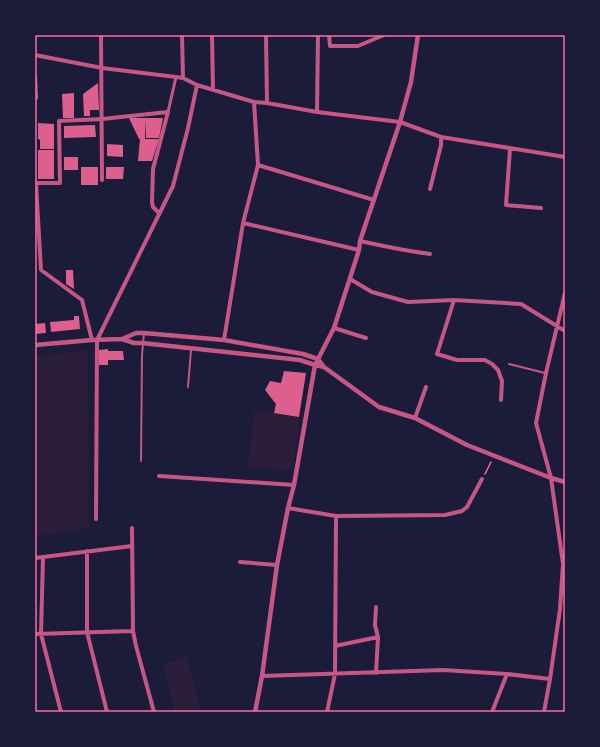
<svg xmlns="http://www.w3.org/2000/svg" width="600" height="747" viewBox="0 0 600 747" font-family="'Exo 2',sans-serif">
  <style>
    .green { fill: #2a1e3b }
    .building { fill: #dd5f8e }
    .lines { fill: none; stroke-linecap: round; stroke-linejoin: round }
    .path { stroke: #ff6b9d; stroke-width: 1.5 }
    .service { stroke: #c65784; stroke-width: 2 }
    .pedestrian { stroke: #c65784; stroke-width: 3 }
    .minor { stroke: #c65784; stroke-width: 4 }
    .tertiary { stroke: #c65784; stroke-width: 4.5 }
    .neatline { fill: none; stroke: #ff6b9d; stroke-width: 1.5 }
  </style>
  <rect width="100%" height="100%" fill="#1b1b3a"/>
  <!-- green -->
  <path class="green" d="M88 350 89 528 35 536V356Z
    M255 410 299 417 293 471 247 467Z
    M186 656 201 710 195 712H175L163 665Z"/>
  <!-- building -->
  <path class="building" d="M98 83 99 110H90V116H84L83 94Z
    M74 93V118H63L62 94Z
    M129 118H146L145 139H139Z
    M146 118H163L159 138H146Z
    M38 123 54 124V149H40V140L38 139Z
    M95 125 96 137 64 138V126Z
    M140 139H159L152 161H138Z
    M107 144 123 145V157L107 156Z
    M38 150H54V179H38Z
    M64 157H78V170H64Z
    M81 167H98V185H81Z
    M106 167H124L123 179H106Z
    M66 270H73L74 289 66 284Z
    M74 316H79L80 329 51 332 50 322 74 320Z
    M45 323 46 333 35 334V324Z
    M108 349V351H123L124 360H108V365H99V350Z
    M284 371 306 373 299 417 274 413 276 404 265 390 270 381 281 383Z"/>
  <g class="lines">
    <!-- path -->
    <path class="path" d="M485 474 491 462"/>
    <!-- service -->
    <path class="service" d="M509 364 545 373
      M188 387 191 350
      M141 461 142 355 144 333"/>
    <!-- pedestrian -->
    <path class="pedestrian" d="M168 112 176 77"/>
    <!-- minor -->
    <path class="minor" d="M101 35 102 180
      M182 35 183 78
      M212 35 213 90
      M266 35 267 103
      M329 35 330 46H358L384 35
      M35 55 102 68 176 77 183 78 197 85 254 102 267 103 317 112 400 122 441 137 565 157
      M35 75 36 98
      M317 112 318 35
      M510 149 506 205 541 208
      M258 165 374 200
      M430 189 441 145V137
      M243 223 359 250
      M360 241C383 246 406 251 430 254
      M350 279 372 292 408 302 454 300 521 304 565 331
      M454 300 437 354 457 360H485L492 364 498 370 502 381 501 400
      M334 328 366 338
      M92 340 82 300 41 270 36 183H60L59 121 102 119 168 112 153 169 152 202 153 207 159 213
      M224 340 243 223 258 165 254 102
      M415 418 426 387
      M159 476 294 485
      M288 508 336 516 445 515 462 511 467 507 482 479
      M96 519 97 340 173 186 188 128 197 85
      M132 528 133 631 136 646 154 712
      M87 551V632L107 712
      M43 557 41 634 61 712
      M35 558 132 546
      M240 562 277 565
      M376 607 375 625 378 637 376 673
      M35 634 133 631
      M335 646 378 637
      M262 676 443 670 507 674 550 679
      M327 712 335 674 336 516
      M492 712 507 674
      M544 712 550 679 560 609 563 564 551 478 536 423 546 373 565 293"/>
    <!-- tertiary -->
    <path class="tertiary" d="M122 339 134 343H142L300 360 315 365 324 367
      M35 345 92 340 122 339 136 333H144L224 340 303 354 318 359 324 367 379 407 415 418 467 445 551 478 565 482
      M255 712 262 676 277 565 288 508 294 485 315 365 334 328 359 250 360 241 400 122 411 82 418 35"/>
  </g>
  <!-- border -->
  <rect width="600" height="747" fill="none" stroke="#1b1b3a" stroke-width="72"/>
  <rect x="36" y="36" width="528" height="675" class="neatline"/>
</svg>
